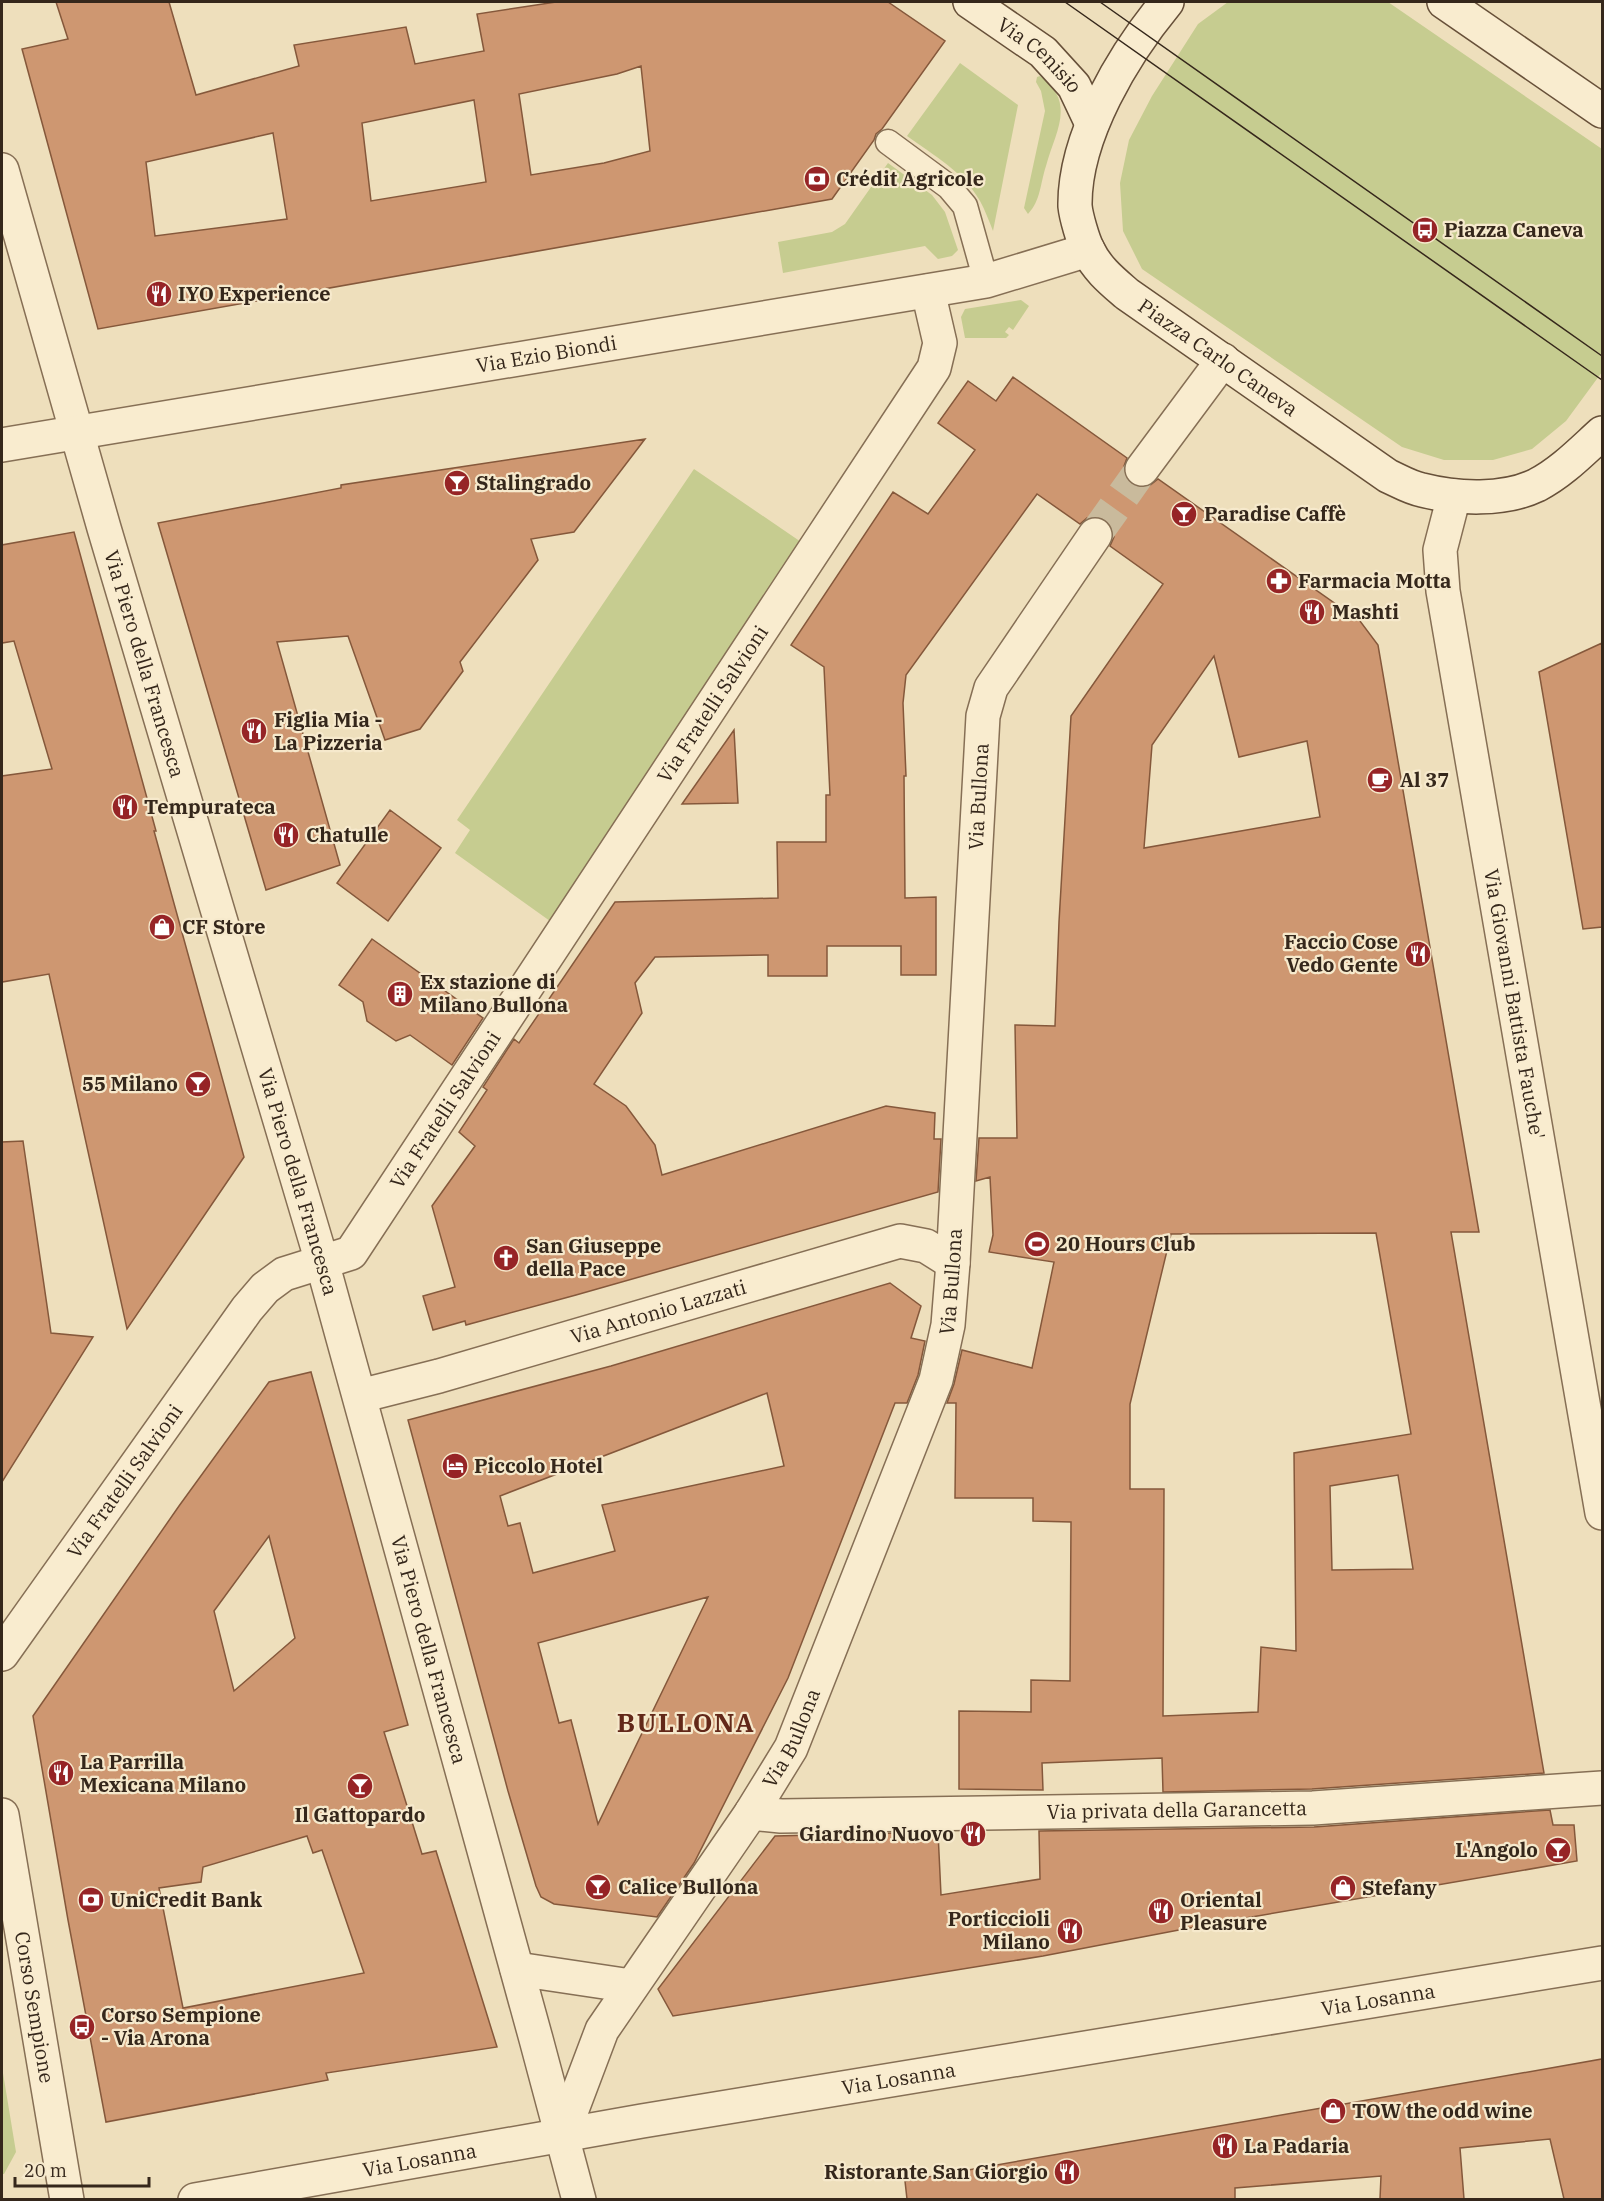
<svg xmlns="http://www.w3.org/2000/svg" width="1604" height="2201" viewBox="0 0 1604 2201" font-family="'IBM Plex Serif',serif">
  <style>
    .green { fill: #c6cc90 }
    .building { fill: #ce9771; stroke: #85583b; stroke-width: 1.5; fill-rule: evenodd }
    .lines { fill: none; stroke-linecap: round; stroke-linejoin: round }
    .street-tunnel { stroke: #c9ba9c; stroke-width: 33; stroke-dasharray: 33 16; stroke-linecap: butt }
    .lane-casing { stroke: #866f55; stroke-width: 27 }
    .street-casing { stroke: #866f55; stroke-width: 36 }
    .secondary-casing { stroke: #675039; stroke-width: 36 }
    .lane { stroke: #f9eccf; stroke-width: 24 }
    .street { stroke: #f9eccf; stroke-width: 33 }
    .secondary { stroke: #f9eccf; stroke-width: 33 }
    .tram { stroke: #35271b; stroke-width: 1.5 }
    .labels { text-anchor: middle; stroke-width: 4.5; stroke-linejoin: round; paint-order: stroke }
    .street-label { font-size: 20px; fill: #35271b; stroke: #f6e9cc }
    .poi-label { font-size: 20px; font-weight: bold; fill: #35271b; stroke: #f6e9cc; text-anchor: start }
    .district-label { font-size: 26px; font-weight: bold; letter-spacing: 1.5px; fill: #622819; stroke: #f6e9cc }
  </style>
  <rect width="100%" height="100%" fill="#eedfbc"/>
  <!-- green -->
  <path class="green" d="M1228 2H1388L1602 149V372L1566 421 1532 449 1493 460H1444L1402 447 1142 269 1123 231 1120 183 1129 140 1152 96 1198 24Z
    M960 63 1018 105 993 231C989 221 985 210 980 201 964 172 933 155 907 136Z
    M1040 76C1077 103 1055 132 1046 166 1040 184 1041 200 1028 214L1024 208 1045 111 1041 91 1036 82 1037 77Z
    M888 163 932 195 945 212 958 250 952 256 938 259 925 246 783 273 778 242 832 232 845 224Z
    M1021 300 1029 306 1013 330 1009 327 1005 332 1009 335 1006 338H965L961 317 965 309Z
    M694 469 804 544 550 921 455 853 470 830 457 820Z
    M2 2067 16 2152 4 2174H2Z"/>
  <!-- building -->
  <path class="building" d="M56 2H169L196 95 299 66 294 45 406 27 415 64 484 51 477 14 556 2H888L945 41 882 129 876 134 874 140 832 199 98 329 22 49 68 39ZM641 66 650 151 604 163 531 175 519 94 617 74ZM474 100 486 182 371 201 362 123ZM273 133 287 219 155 236 146 162Z
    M1013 377 1127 458 1124 466 1125 476 1131 484 1140 488 1149 486 1158 479 1360 621 1378 645 1479 1232H1451L1544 1773 1312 1789 1163 1792 1162 1758 1042 1763 1043 1790 959 1789V1711L1031 1712V1680L1070 1681 1071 1522 1033 1521V1498H955L956 1403H947L954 1384 962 1350 1032 1368 1054 1262 989 1252 993 1235 990 1177 976 1181 979 1138H1017L1015 1025 1055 1026 1059 922 1071 716 1163 584 1110 546 1114 537 1112 527 1105 519 1096 516 1087 518 1080 524 1037 494 906 675 903 703 906 776H904L905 898 936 897V975H901V946H827V976H768V955L655 957 635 983 642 1013 594 1084 626 1106 655 1145 662 1175 886 1106 935 1113 934 1139H941L938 1192 576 1295 466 1325 465 1321 433 1330 423 1296 455 1287 432 1206 475 1146 459 1132 487 1090 483 1087 514 1039 519 1043 615 902 778 898 777 842H826V795H830L824 667 791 645 893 492 928 514 975 450 938 423 968 381 996 401ZM1214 656 1239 757 1307 741 1320 817 1144 848 1152 745ZM1376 1233 1411 1434 1294 1453 1296 1651 1261 1647 1258 1712 1163 1716 1164 1489H1130V1404L1171 1234ZM1398 1475 1413 1569 1332 1570 1330 1486Z
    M645 439 574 532 531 539 538 560 460 662 463 671 420 729 385 740 348 636 277 642 340 865 266 890 158 523 341 488V485Z
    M74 532 156 831H154L244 1157 127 1329 49 974 2 982V776L52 769 14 641 2 643V545Z
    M1602 643V927L1583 929 1539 672Z
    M734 730 738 803 682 804Z
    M390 810 441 848 388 921 337 883Z
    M372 939 483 1018 452 1065 410 1035 396 1041 367 1021 363 1002 339 985Z
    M23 1141 51 1333 93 1337 2 1482V1142Z
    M890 1283 921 1306 911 1338 925 1341 918 1375 907 1403H895L788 1678 694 1863 657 1917 554 1904 541 1897 536 1886 508 1791 408 1420 611 1366ZM767 1393 784 1466 602 1505 615 1551 533 1573 520 1523 508 1526 500 1496ZM708 1597 598 1824 571 1720 559 1723 538 1643Z
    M311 1372 408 1725 384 1732 422 1854 436 1851 497 2047 326 2073 328 2080 106 2122 68 1920 33 1716 179 1506 269 1382ZM269 1536 295 1638 234 1691 214 1611ZM307 1836 313 1853 322 1850 364 1973 183 2008 159 1888 201 1882 203 1867Z
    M1550 1810 1553 1825H1574L1577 1861 1205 1925 1043 1956 673 2016 658 1989 775 1836 938 1832 941 1895 1040 1879 1039 1831 1314 1827Z
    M1602 2059V2199H1564L1550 2139 1460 2148 1464 2199H1380L1381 2176 1235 2188V2199H907L905 2181Z"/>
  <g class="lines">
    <!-- street-tunnel -->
    <path class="street-tunnel" d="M1095 535 1142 469"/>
    <defs>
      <path id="lane" d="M888 142 949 187 965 206 986 281"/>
      <g id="street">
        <path id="s1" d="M2 170 104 528 322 1262 536 2039 579 2200"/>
        <path id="s2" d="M2 445 986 281 1088 250"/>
        <path d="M1142 469 1223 360"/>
        <path id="s3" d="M1454 496 1440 550 1443 591 1602 1513"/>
        <path id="s4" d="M360 1396 439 1376 900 1241 926 1246 953 1263"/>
        <path id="s5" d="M2 1654 247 1309 265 1288 284 1274 351 1253 934 368 940 343 928 291"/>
        <path id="s6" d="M751 1813 781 1816 1313 1808 1602 1788"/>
        <path id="s7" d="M2 1815 67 2200"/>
        <path d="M517 1969 631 1986"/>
        <path id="s8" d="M562 2136 602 2030 751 1813 791 1748 936 1380 948 1325 953 1263 983 716 991 688 1095 535"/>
        <path id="s9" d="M195 2200 642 2121 1602 1963"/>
      </g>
      <g id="secondary">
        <path id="s10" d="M970 2 1043 52 1074 86 1092 124"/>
        <path id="s11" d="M1167 2C1124 54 1074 136 1075 206 1076 216 1083 241 1088 250 1097 269 1112 281 1127 294L1388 476C1399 481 1411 488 1422 490 1457 499 1504 501 1537 485 1562 472 1582 451 1602 433"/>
        <path d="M1444 2 1602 111"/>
      </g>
    </defs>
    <!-- lane casing -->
    <use href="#lane" class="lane-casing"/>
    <!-- street casing -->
    <use href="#street" class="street-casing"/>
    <!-- secondary casing -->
    <use href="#secondary" class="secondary-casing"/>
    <!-- lane -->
    <use href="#lane" class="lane"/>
    <!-- street -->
    <use href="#street" class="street"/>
    <!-- secondary -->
    <use href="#secondary" class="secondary"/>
    <!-- tram -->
    <path class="tram" d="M1065 2 1602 380
      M1100 2 1602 356"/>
  </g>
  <!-- icons -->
  <defs>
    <symbol id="bank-disc" viewBox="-11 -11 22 22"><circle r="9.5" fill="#962426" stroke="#f6e9cc"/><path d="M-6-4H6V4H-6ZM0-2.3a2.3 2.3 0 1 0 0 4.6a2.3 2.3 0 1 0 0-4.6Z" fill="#fff"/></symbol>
    <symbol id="bus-disc" viewBox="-11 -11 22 22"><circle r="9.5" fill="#962426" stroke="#f6e9cc"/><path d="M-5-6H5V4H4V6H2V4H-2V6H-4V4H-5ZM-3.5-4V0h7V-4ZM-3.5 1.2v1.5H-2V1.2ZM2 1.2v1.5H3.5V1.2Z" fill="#fff"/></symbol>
    <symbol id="restaurant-disc" viewBox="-11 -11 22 22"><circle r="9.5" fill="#962426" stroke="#f6e9cc"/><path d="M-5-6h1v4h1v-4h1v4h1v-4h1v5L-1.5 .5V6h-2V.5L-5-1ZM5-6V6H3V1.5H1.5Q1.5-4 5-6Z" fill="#fff"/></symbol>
    <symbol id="bar-disc" viewBox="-11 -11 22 22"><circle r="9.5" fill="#962426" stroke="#f6e9cc"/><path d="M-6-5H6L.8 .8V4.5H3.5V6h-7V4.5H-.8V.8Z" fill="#fff"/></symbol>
    <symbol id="pharmacy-disc" viewBox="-11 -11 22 22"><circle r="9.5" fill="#962426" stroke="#f6e9cc"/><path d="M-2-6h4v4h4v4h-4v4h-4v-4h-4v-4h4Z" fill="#fff"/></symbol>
    <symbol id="cafe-disc" viewBox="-11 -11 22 22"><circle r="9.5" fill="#962426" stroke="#f6e9cc"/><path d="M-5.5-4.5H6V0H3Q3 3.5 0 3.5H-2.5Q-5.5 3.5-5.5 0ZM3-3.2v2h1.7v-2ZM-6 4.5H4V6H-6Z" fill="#fff"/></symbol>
    <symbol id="shop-disc" viewBox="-11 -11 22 22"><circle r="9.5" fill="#962426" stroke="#f6e9cc"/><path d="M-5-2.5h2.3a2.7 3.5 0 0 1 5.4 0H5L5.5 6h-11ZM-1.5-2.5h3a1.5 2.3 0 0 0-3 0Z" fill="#fff"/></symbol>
    <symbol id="building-disc" viewBox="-11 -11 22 22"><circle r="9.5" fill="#962426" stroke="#f6e9cc"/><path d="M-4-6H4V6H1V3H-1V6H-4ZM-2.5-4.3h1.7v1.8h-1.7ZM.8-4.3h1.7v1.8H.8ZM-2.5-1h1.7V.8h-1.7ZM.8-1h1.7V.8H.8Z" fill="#fff"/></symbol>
    <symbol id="stadium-disc" viewBox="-11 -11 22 22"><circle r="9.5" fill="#962426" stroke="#f6e9cc"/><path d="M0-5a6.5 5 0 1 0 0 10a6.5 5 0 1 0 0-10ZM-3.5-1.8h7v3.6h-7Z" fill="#fff"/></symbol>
    <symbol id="church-disc" viewBox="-11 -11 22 22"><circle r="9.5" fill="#962426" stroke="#f6e9cc"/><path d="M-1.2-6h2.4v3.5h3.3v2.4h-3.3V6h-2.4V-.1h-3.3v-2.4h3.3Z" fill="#fff"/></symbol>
    <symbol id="hotel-disc" viewBox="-11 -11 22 22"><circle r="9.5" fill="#962426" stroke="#f6e9cc"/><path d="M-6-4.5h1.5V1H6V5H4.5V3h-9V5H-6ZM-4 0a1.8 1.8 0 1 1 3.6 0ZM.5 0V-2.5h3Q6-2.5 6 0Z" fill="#fff"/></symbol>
  </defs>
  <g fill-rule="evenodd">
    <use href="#bank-disc" x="802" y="164" width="30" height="30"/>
    <use href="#bus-disc" x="1410" y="215" width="30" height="30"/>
    <use href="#restaurant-disc" x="144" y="279" width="30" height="30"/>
    <use href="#bar-disc" x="442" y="468" width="30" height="30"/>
    <use href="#bar-disc" x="1169" y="499" width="30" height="30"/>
    <use href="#pharmacy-disc" x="1264" y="566" width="30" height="30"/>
    <use href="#restaurant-disc" x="1297" y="597" width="30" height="30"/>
    <use href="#restaurant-disc" x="239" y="716" width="30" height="30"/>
    <use href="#cafe-disc" x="1365" y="765" width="30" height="30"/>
    <use href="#restaurant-disc" x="110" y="792" width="30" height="30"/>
    <use href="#restaurant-disc" x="271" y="820" width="30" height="30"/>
    <use href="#shop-disc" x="147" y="912" width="30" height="30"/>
    <use href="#restaurant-disc" x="1403" y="939" width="30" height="30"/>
    <use href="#building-disc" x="385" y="979" width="30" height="30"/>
    <use href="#bar-disc" x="183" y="1069" width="30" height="30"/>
    <use href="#stadium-disc" x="1022" y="1229" width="30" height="30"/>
    <use href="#church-disc" x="491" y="1243" width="30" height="30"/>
    <use href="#hotel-disc" x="440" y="1451" width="30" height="30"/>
    <use href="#restaurant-disc" x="46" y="1758" width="30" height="30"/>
    <use href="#bar-disc" x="345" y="1771" width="30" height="30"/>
    <use href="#restaurant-disc" x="958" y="1819" width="30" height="30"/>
    <use href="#bar-disc" x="1543" y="1835" width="30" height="30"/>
    <use href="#bar-disc" x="583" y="1872" width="30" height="30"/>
    <use href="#shop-disc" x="1328" y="1873" width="30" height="30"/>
    <use href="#bank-disc" x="76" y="1885" width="30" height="30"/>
    <use href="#restaurant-disc" x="1146" y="1896" width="30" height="30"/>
    <use href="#restaurant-disc" x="1055" y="1916" width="30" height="30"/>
    <use href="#bus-disc" x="67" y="2012" width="30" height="30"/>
    <use href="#shop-disc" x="1318" y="2096" width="30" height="30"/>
    <use href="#restaurant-disc" x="1210" y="2131" width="30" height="30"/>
    <use href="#restaurant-disc" x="1052" y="2157" width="30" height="30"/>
  </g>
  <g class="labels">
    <!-- street labels -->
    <g class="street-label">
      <text dy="7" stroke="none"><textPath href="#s10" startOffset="88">Via Cenisio</textPath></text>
      <text dy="7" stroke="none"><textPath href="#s2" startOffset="552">Via Ezio Biondi</textPath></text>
      <text dy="7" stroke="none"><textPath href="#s11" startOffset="444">Piazza Carlo Caneva</textPath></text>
      <text dy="7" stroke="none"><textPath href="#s1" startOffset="514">Via Piero della Francesca</textPath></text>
      <text dy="7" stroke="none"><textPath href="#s5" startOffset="1202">Via Fratelli Salvioni</textPath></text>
      <text dy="7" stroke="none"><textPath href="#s8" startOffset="1434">Via Bullona</textPath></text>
      <text dy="7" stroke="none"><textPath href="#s3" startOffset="516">Via Giovanni Battista Fauche'</textPath></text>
      <text dy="7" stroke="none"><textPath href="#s5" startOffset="716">Via Fratelli Salvioni</textPath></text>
      <text dy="7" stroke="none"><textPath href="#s1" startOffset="1054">Via Piero della Francesca</textPath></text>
      <text dy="7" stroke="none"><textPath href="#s8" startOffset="948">Via Bullona</textPath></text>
      <text dy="7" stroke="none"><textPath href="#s4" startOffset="310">Via Antonio Lazzati</textPath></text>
      <text dy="7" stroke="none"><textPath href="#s5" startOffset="212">Via Fratelli Salvioni</textPath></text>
      <text dy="7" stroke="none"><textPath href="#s1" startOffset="1540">Via Piero della Francesca</textPath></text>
      <text dy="7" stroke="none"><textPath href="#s8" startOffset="462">Via Bullona</textPath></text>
      <text dy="7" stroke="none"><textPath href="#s6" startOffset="426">Via privata della Garancetta</textPath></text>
      <text dy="7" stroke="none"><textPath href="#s9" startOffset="1200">Via Losanna</textPath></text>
      <text dy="7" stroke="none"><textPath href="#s7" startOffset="195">Corso Sempione</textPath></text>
      <text dy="7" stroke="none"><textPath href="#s9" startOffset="714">Via Losanna</textPath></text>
      <text dy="7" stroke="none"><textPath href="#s9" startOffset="228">Via Losanna</textPath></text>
    </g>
    <!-- poi labels -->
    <g class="poi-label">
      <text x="836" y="186">Crédit Agricole</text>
      <text x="1444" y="237">Piazza Caneva</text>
      <text x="178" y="301">IYO Experience</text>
      <text x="476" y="490">Stalingrado</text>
      <text x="1204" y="521">Paradise Caffè</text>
      <text x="1298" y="588">Farmacia Motta</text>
      <text x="1332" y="619">Mashti</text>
      <text x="274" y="727">Figlia Mia -<tspan x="274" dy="23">La Pizzeria</tspan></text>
      <text x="1400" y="787">Al 37</text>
      <text x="144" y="814">Tempurateca</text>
      <text x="306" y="842">Chatulle</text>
      <text x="182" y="934">CF Store</text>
      <text x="1398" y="949" text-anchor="end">Faccio Cose<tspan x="1398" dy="23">Vedo Gente</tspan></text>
      <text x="420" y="989">Ex stazione di<tspan x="420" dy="23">Milano Bullona</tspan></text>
      <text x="178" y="1091" text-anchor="end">55 Milano</text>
      <text x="1056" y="1251">20 Hours Club</text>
      <text x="526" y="1253">San Giuseppe<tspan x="526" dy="23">della Pace</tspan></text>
      <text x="474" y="1473">Piccolo Hotel</text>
      <text x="80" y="1769">La Parrilla<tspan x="80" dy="23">Mexicana Milano</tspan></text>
      <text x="360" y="1822" text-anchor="middle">Il Gattopardo</text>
      <text x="954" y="1841" text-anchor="end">Giardino Nuovo</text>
      <text x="1538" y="1857" text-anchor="end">L'Angolo</text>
      <text x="618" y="1894">Calice Bullona</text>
      <text x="1362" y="1895">Stefany</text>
      <text x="110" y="1907">UniCredit Bank</text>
      <text x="1180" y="1907">Oriental<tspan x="1180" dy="23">Pleasure</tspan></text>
      <text x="1050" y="1926" text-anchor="end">Porticcioli<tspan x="1050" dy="23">Milano</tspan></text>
      <text x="101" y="2022">Corso Sempione<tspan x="101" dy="23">- Via Arona</tspan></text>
      <text x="1352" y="2118">TOW the odd wine</text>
      <text x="1244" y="2153">La Padaria</text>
      <text x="1048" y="2179" text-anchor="end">Ristorante San Giorgio</text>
    </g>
    <!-- district labels -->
    <g class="district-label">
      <text x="686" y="1732">BULLONA</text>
    </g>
  </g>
  <!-- border -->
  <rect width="1604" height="2201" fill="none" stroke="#35271b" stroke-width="6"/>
  <!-- scale -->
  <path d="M15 2177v9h134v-9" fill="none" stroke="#35271b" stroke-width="3"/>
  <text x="24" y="2177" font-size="18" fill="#35271b" stroke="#f6e9cc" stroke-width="4.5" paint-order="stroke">20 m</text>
</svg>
